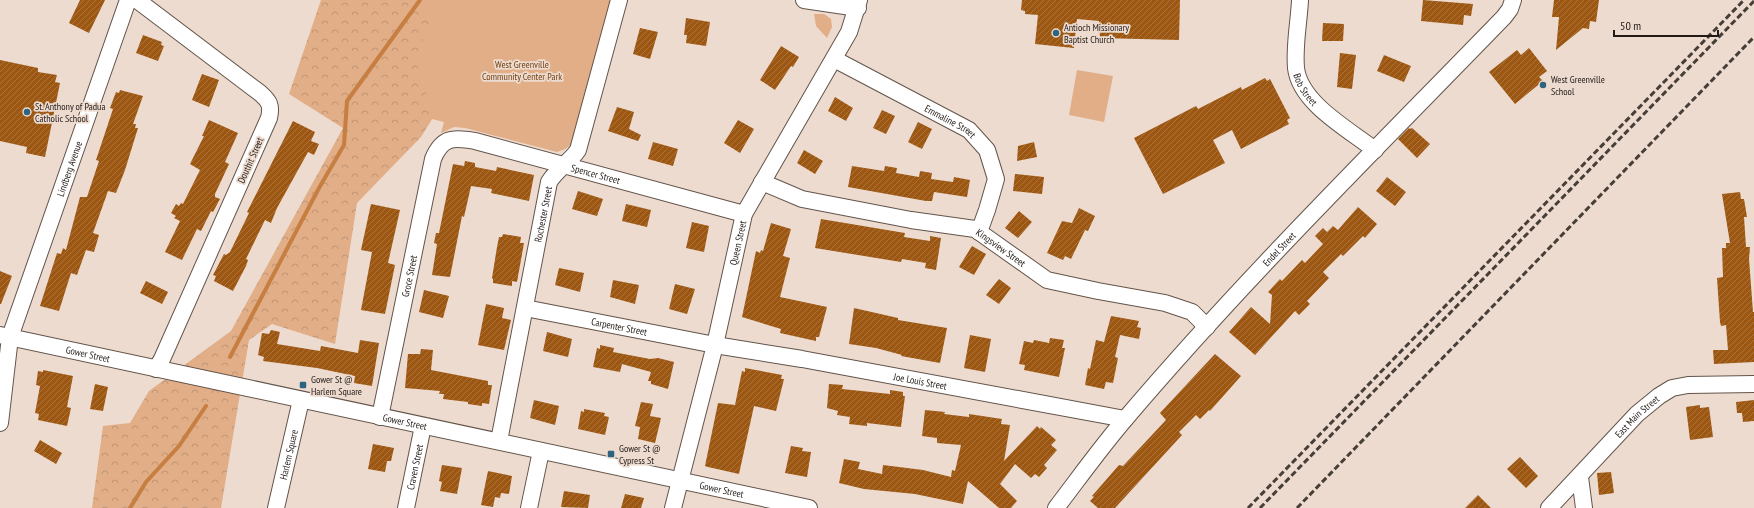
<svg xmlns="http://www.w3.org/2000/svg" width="1754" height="508" viewBox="0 0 1754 508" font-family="'PT Sans Narrow',sans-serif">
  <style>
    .green { fill: #e1ae87 }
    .forest { fill: url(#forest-crowns) }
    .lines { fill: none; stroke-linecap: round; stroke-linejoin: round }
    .stream { stroke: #c77e41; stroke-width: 4 }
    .building { fill: url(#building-hatch) }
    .minor-casing { stroke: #63544a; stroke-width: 18 }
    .minor { stroke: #fff; stroke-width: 16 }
    .rail { stroke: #473e38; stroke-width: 3; stroke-dasharray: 6 3; stroke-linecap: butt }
    .poi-dot { fill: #2e647f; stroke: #eddbcf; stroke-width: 1.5 }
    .labels { text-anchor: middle; stroke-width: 3.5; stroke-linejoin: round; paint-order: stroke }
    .poi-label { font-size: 10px; fill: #221b17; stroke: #eddbcf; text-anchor: start }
    .park-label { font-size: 10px; fill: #734114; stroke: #eddbcf }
    .street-label { font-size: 10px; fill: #221b17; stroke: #eddbcf }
  </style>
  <defs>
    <pattern id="forest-crowns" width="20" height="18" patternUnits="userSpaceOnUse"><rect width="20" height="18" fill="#e1ae87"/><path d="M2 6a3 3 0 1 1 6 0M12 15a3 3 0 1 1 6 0" fill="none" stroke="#c19574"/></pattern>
    <pattern id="building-hatch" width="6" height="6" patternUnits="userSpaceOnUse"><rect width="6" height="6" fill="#9d5711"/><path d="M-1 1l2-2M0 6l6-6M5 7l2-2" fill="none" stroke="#a77543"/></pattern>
  </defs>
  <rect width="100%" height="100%" fill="#eddbcf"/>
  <!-- green -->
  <path class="green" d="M333 0H614L575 142 565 149 557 152 465 128 454 127 441 133 444 122 298 86Z
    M814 14H824L831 19 832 27 827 38 816 26Z
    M1077 70 1113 76 1104 122 1069 115Z"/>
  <!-- forest -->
  <path class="forest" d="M321 0H410L430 23 415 59 434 116 421 137 357 203 335 344 272 324 249 340 221 508H92L103 426 130 423 149 391 231 331 343 128 289 94Z"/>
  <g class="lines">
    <!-- stream -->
    <path class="stream" d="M230 357 319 188 344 145 347 101 420 0
      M130 508 146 482 179 446 206 406"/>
  </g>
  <!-- building -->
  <path class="building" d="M80 0H105L89 33 69 23Z
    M1022 0H1180L1179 40 1100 38 1099 21 1077 19 1074 48 1035 44 1038 15 1025 14V11L1021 10Z
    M1423 0 1473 4 1471 16 1464 15 1463 25 1421 21Z
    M1554 0H1599L1596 22 1590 21 1589 29 1583 28 1556 50 1559 17H1552Z
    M686 18 710 22 706 46 686 43 687 35H684Z
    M1323 23 1344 24 1343 41H1322Z
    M640 28 658 32 650 59 633 54Z
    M143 35 162 42 161 45 164 46 158 61 136 53Z
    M781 46 799 57 793 67 791 66 775 90 760 80Z
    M1529 48 1547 71 1539 77 1543 81 1515 104 1489 72 1517 50 1521 55Z
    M1340 53 1356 55 1352 89 1337 87Z
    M1384 55 1411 66 1404 82 1377 71Z
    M0 60 38 68V72L57 75 55 82 60 83 45 157 26 153 27 147 0 141Z
    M202 74 219 80 209 107 192 100Z
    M1265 78 1267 81 1270 79 1290 118 1287 120 1289 124 1241 149 1232 130 1213 140 1225 163 1163 194 1134 138 1196 106 1198 109 1241 87 1242 90Z
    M120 90 143 96 133 124H136L135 128H138L125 170 116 193 108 191 93 233 99 235 94 252 86 250 77 275 71 273 59 311 40 306 57 253 61 254 63 248 66 250 80 197H87L99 161 96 160 113 109 110 108 116 92 119 93Z
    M835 97 853 108 846 121 828 111Z
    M617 107 634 112 629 129 641 135 638 141 608 131Z
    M882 110 895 116 886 134 873 128Z
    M209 120 238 133 225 162 229 164 215 194V197L220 199 213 212 211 211 201 231 197 229 182 260 165 252 180 221 174 218 176 216 171 213 176 204 179 206 181 203 183 204 200 170 190 164 204 136H202Z
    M738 120 754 129 740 153 724 143Z
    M293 121 315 132 311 141 319 144 314 155 308 152 277 208 271 223 265 220 246 259 248 260 246 266 233 291 214 281 216 276 213 275 224 254 226 255 230 252 249 213 247 212Z
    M918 122 932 129 922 149 908 142Z
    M1409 128 1410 129 1412 128 1430 144 1417 158 1398 139Z
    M653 142 678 149 673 166 648 159Z
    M1034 142 1037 157 1017 161 1018 146Z
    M804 150 823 161 815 174 797 163Z
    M465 161 475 163V167L496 171 497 167 534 175 529 201 491 193 492 189 471 186 464 217 462 216 450 277 432 275 437 244 434 243 436 233H439L453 164 464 166Z
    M852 166 884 171 885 166 897 168 896 173 919 177 920 171 932 173 931 179 953 182 954 177 970 180 967 197 934 192 932 201H926L848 187Z
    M1015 174 1044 177 1042 194 1013 191Z
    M1387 177 1406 192 1395 206 1376 191Z
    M578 191 603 199 597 216 572 209Z
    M1740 192 1741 199H1744L1747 217H1744L1746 247H1750L1749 259 1753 312H1754V362L1714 364 1713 350H1728L1726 325 1721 326 1720 322 1717 278 1723 277 1722 248H1726V243H1730L1722 194Z
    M371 204 400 210 388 263 395 265 385 314 361 310 372 252 361 250Z
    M626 204 651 210 647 227 622 221Z
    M1358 207 1377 224 1365 238 1363 236 1343 256 1341 254 1323 272 1329 278 1307 301 1310 304 1299 315 1295 311 1255 355 1229 332 1251 307 1270 324 1272 295 1268 292 1280 279 1282 281 1302 260 1305 263 1323 244 1315 236 1323 228 1327 232 1333 226 1338 230Z
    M1079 208 1095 216 1088 231 1085 230 1071 259 1065 256 1063 260 1047 253 1062 221 1072 223Z
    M1019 211 1032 222 1018 238 1005 228Z
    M821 219 905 233 904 237 930 241V236L941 238 936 270 925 268 926 263 902 259 901 262 815 248Z
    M692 222 709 226 704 252 686 248Z
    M771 223 791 229 783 256 790 258 780 297 827 307 819 337H816V341L780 333 781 329 742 317 756 251 760 253 761 250 763 251Z
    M503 234 521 237 520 243H524L517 282 512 281V286L493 283V279L492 278 497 247 499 237H502Z
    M972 246 986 254 974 275 959 267Z
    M559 268 584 273 580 292 555 285Z
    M0 271 12 276 1 304H0Z
    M999 279 1011 288 999 304 986 295Z
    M613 280 639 285 635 304 610 297Z
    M146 281 168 292 162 304 140 293Z
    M675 284 695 289 687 314 669 309Z
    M424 290 449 296 443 318 419 312Z
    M486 304 504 308 502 318 511 320 504 350 478 345Z
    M854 308 898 318V320L947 328 940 363 901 356 902 355 876 348 849 344Z
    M1111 316 1139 321 1137 327 1141 328 1139 339 1120 335 1115 357 1118 358 1113 383 1106 382 1104 389 1085 385 1088 368 1090 369 1096 340 1104 342Z
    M271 330 280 332 277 344 320 351 321 346 358 353 360 340 379 343 372 386 354 383 355 376 317 368 263 361 264 357 258 355 262 333 269 334Z
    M547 332 572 339 568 357 543 351Z
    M970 335 991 339 985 372 964 368Z
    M1050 338 1064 340 1062 348H1065L1059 377 1024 370 1025 365 1019 364 1024 341 1033 343 1034 340 1049 343Z
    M600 345 614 348 613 352 650 359 658 358 674 362 668 389 651 384V381H648L651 372 622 364 620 372 593 367 597 348 600 349Z
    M421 349 433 350 431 370 488 381V385H492L489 404 482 403V406L468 404V402L443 399 444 394H439L440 391 405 388 408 354H420Z
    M1215 354 1241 376 1210 411 1209 410 1200 419 1196 415 1179 432 1182 435 1115 508H1098L1090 501 1094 497 1092 496 1119 465 1123 466 1166 420 1160 413Z
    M745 368 782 375 781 379H784L776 411 754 406 739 474 708 467 705 466 718 403 735 405 742 371 745 372Z
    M43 370 73 376 67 407 71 408 67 426 38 420 39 414 35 413 40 386 36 385 38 371 43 372Z
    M95 384 108 387 103 411 90 409Z
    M829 384 843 385 842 389 890 394V390L903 392V396H905L901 427 867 423V426L849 424 850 417 837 415 838 411 827 408Z
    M534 400 559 406 555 425 530 418Z
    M1754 400V421L1743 422 1742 413H1737L1736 402Z
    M641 402 653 404 650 416 661 418 655 443 638 439 640 427 635 426Z
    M1700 405V408L1709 407 1713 437 1690 440 1686 407Z
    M584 409 605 413 604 416 609 417 605 435 578 429 581 411 584 412Z
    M925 410 945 412 944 414 969 417V414L1002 419 1001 424 1010 425 1004 461 1037 426 1040 429 1041 427 1056 440 1051 445 1057 450 1044 465 1047 468 1039 477 1035 474 1031 478 1015 464 1000 484 1017 501 1011 508H999L968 481 963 504 915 494 864 489 839 483 844 459 860 462 858 469 882 474 883 465 923 470 951 477 952 470 955 471 961 445 937 443V438L922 436Z
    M40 440 62 453 56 464 34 451Z
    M373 444 394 448 391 461H387L385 472 368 469Z
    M791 446 803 448 802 451 811 452 807 477 785 473Z
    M1520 457 1538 476 1526 488 1507 469Z
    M442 465 462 468 457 494 440 491 442 482 439 481Z
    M488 471 512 476 509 494 501 493 500 498 495 497 493 507 481 505Z
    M1611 472 1614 493 1599 495 1597 473Z
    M564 491 590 495 588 508 561 507Z
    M625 494 644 498 641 508H621Z
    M1478 495 1491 508H1465Z"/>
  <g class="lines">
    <defs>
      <g id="minor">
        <path d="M137 0 260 93C269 101 272 105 269 118L162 359 156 369"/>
        <path d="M804 0 858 8"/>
        <path id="s1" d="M1300 0C1299 22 1294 45 1296 68 1300 103 1348 129 1375 150"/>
        <path id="s2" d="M834 59 969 130 987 150 996 179 987 210 979 232"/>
        <path id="s3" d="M762 182 802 199 911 220 975 229 1047 280 1098 291 1165 303 1192 312 1207 327"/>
        <path id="s4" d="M525 308 715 345 802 359 1125 419"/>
        <path id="s5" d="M0 335 809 508"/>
        <path id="s6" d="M380 417 433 159C442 137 453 137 475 141L744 214"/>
        <path id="s7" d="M0 423 10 337 128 0"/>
        <path id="s8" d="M499 441 549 182C557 169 570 162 578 150L619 0"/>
        <path d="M1580 477 1584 508"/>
        <path id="s9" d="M276 508 301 400"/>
        <path id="s10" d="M406 508 423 426"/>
        <path d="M529 508 541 451"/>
        <path id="s11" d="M673 508 715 345 744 214 849 32 859 0"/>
        <path id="s12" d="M1056 508C1079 478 1101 447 1126 418 1245 278 1376 149 1504 17L1510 9 1513 0"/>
        <path id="s13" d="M1549 508 1637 414 1659 396 1672 388 1688 385 1754 384"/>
      </g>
    </defs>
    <!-- minor casing -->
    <use href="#minor" class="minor-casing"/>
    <!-- minor -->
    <use href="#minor" class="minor"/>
    <!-- rail -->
    <path class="rail" d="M1248 508 1744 0
      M1260 508 1754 1
      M1297 508 1754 37"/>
  </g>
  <!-- markers -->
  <g class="poi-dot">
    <circle cx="1056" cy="33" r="4"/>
    <circle cx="1543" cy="85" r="4"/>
    <circle cx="27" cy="112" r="4"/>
    <rect x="299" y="381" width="8" height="8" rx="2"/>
    <rect x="607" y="450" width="8" height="8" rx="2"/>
  </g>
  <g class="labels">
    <!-- poi labels -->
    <g class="poi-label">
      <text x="1064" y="31">Antioch Missionary<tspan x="1064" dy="12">Baptist Church</tspan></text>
      <text x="1551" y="83">West Greenville<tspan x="1551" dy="12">School</tspan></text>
      <text x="35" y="110">St. Anthony of Padua<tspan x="35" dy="12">Catholic School</tspan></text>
      <text x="311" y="383">Gower St @<tspan x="311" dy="12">Harlem Square</tspan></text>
      <text x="619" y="452">Gower St @<tspan x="619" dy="12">Cypress St</tspan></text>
    </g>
    <!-- park labels -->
    <g class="park-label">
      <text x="522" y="68">West Greenville<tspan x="522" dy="12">Community Center Park</tspan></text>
    </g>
    <!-- street labels -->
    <g class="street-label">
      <text dy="4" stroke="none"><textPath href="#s1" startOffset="92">Bob Street</textPath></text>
      <text dy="4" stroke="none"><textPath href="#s2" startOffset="132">Emmaline Street</textPath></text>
      <text transform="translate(250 160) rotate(-66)" y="4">Douthit Street</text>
      <text dy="4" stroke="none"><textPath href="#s7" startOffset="265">Lindberg Avenue</textPath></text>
      <text dy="4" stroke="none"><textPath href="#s6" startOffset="440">Spencer Street</textPath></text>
      <text dy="4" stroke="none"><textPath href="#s8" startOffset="231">Rochester Street</textPath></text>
      <text dy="4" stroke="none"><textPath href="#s11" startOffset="273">Queen Street</textPath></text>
      <text dy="4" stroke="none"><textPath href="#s3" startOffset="251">Kingsview Street</textPath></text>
      <text dy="4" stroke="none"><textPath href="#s12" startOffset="342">Endel Street</textPath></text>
      <text dy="4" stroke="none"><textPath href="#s6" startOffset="144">Groce Street</textPath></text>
      <text dy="4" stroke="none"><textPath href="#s4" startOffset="96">Carpenter Street</textPath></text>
      <text dy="4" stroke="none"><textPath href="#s5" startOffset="90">Gower Street</textPath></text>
      <text dy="4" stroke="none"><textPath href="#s4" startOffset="402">Joe Louis Street</textPath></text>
      <text dy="4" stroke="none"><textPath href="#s13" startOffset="127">East Main Street</textPath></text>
      <text dy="4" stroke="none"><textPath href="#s5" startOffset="414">Gower Street</textPath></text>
      <text dy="4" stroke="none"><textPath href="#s9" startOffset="55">Harlem Square</textPath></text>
      <text dy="4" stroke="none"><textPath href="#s10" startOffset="42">Craven Street</textPath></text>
      <text dy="4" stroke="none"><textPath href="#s5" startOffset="738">Gower Street</textPath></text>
    </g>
  </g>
  <!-- scale -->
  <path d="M1614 30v6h104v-6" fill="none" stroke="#221b17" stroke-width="2"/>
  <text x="1620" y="30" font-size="12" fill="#221b17" stroke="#eddbcf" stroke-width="3" paint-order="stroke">50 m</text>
</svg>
